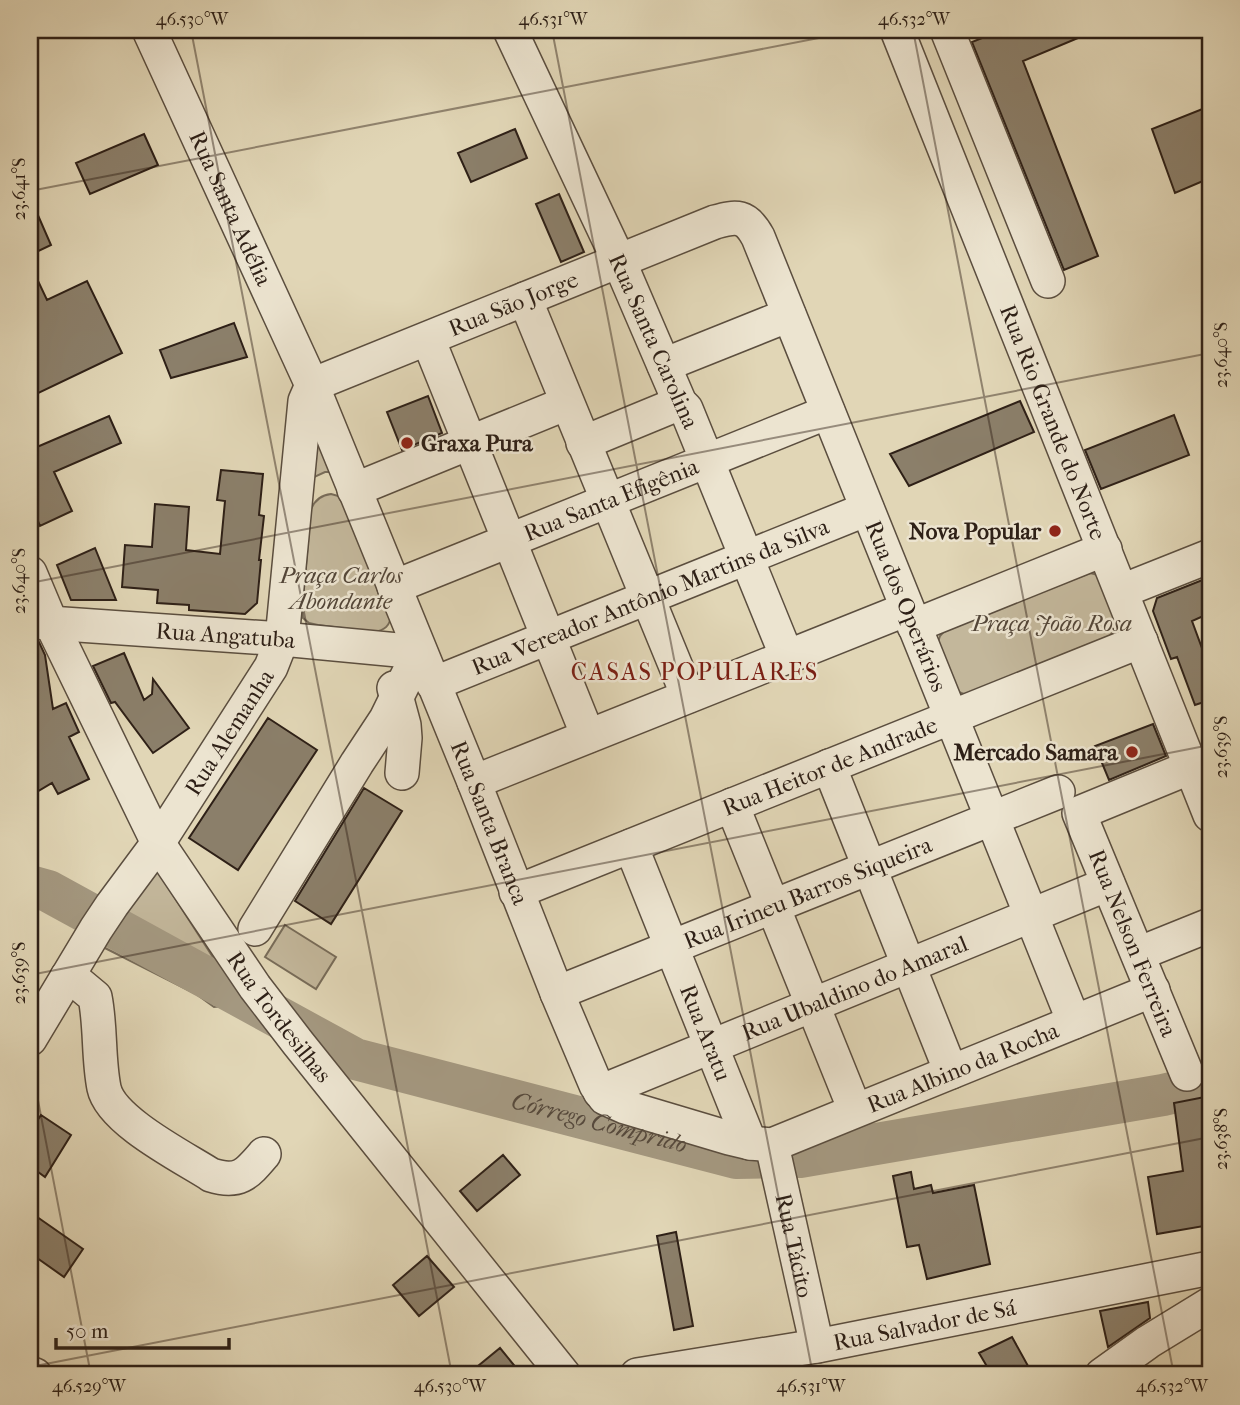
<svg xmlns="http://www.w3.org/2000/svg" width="1240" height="1405" viewBox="0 0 1240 1405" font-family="'IM FELL French Canon',serif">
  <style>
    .green { fill: #c3b79b; stroke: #786c59; stroke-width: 2 }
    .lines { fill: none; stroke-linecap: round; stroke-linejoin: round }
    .river { stroke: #a49880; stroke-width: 42 }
    .building { fill: #8b7f6a; stroke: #2e2017; stroke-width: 2 }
    .minor-casing { stroke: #5b4e3f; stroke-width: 36 }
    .minor { stroke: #ece4d0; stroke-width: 33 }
    .ticks { fill: none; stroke: #2e2017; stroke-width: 2; stroke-opacity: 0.45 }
    .poi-dot { fill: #8f2418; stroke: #ece4d0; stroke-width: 2.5 }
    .labels { text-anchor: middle; stroke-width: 5; stroke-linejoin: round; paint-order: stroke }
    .street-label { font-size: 23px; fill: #2e2017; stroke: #ece4d0 }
    .poi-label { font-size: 23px; font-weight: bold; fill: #2e2017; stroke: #ece4d0; text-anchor: end }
    .park-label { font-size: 23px; font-style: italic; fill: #534638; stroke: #ece4d0 }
    .neighbourhood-label { font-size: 24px; letter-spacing: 2px; fill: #7a1f14; stroke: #ece4d0 }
    .water-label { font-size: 24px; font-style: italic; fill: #574a3c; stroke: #ece4d0 }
    .neatline { fill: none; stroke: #2e2017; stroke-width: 2.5 }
    .ticks-label { font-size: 18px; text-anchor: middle; fill: #2e2017 }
  </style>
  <rect width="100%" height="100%" fill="#e1d6b6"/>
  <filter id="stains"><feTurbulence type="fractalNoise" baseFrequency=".00286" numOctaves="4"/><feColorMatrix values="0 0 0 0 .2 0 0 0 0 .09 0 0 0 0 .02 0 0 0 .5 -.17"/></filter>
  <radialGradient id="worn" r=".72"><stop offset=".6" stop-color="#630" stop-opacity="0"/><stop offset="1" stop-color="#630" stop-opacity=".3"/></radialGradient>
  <!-- green -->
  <path class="green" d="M314 410 331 472H325L310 479Z
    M331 494 342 497 391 615C390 626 385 630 374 632L318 625 309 623 303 618 302 610 311 509C315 500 321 495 331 494Z
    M1090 573 1098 575 1118 625 1108 638 972 693 964 694 956 691 937 645 940 636 946 629Z
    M153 864 243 1004 214 1007 196 994 99 945Z
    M285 925 336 957 316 989 265 957Z"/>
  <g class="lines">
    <!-- river -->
    <path class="river" id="s1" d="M30 886 48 891 355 1059 736 1158 800 1157 1163 1095 1210 1084"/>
  </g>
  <!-- building -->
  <path class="building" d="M1002 30H1097L1023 61 1098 256 1064 270 972 42Z
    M1210 106V178L1175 193 1152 129Z
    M515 129 527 158 471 182 458 153Z
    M144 134 158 165 90 194 76 163Z
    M559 194 584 252 561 262 536 204Z
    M30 197 51 245 30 255Z
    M30 264 47 300 87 281 122 353 30 397Z
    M234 323 247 357 171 378 160 350Z
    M428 396 442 433 402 450 387 412Z
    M1020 401 1034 432 909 486 890 454Z
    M1174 415 1189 455 1101 489 1085 450Z
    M109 416 121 443 54 472 72 511 40 526 30 502V450Z
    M221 470 263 474 259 515 264 516 259 560H261L257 603 245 614 189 610V605L157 603 158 590 122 587 125 545 152 547 155 504 189 507 186 550 220 554 225 501 217 500Z
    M95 548 116 600H71L57 565Z
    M1210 577V613L1192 621 1210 670V700L1195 705 1177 657 1171 659 1153 611 1157 598Z
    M30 640 39 642 45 655 53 709 66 703 79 732 69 737 89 779 58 794 52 783 30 796Z
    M124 653 144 700 152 694 153 679 189 728 153 753 115 702 111 703 93 666Z
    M268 718 317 750 238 870 189 838Z
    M1153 724 1166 756 1109 780 1095 746Z
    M364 788 402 811 331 924 295 901Z
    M1210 1096V1225L1157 1234 1148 1177 1183 1171 1174 1103Z
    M41 1115 71 1135 45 1177 30 1166V1132Z
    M503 1155 520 1175 477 1211 460 1191Z
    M911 1172 914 1189 931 1185 933 1193 974 1185 990 1264 927 1279 919 1245 907 1247 893 1176Z
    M30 1212 83 1249 64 1277 30 1253Z
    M676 1232 693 1326 674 1330 657 1236Z
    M427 1256 454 1287 419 1316 393 1285Z
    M1148 1302 1150 1318 1108 1347 1100 1311Z
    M1012 1337 1033 1375H992L979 1353Z
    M500 1348 522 1375H467Z"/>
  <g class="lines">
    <defs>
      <g id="minor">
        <path id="s2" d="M149 30 312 385 474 782 557 993 596 1085 605 1098 625 1107 729 1138 750 1143 772 1145 1153 990"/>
        <path d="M510 30 619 261 680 403 686 409 787 657"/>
        <path id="s3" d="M897 30 1210 815"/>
        <path d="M947 30 1048 281"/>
        <path d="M525 299 688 696"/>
        <path d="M428 339 588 736"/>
        <path d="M664 365 789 315"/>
        <path id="s4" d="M312 385 715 222C737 216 746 215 758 237L1074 1022"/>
        <path d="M583 443 680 403"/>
        <path d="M354 490 567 403"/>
        <path id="s5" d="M30 573 51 623 158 843 255 987 298 1043 564 1375"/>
        <path id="s6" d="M394 587 828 412"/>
        <path d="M1122 591 1210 556"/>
        <path id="s7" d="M35 622 282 639 419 652"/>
        <path d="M914 626 1105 549"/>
        <path id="s8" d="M433 684 867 509"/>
        <path d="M394 688 404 725 405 738 402 773"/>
        <path d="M829 766 951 1072"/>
        <path d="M474 782 907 609"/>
        <path d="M732 805 855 1110"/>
        <path id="s9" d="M631 846 750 1143"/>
        <path id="s10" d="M516 892 1141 641"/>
        <path d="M255 929 357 763 386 719 419 652"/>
        <path d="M1138 954 1210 925"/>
        <path d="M67 977 77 982 95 997C101 1027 98 1058 104 1088 111 1121 183 1157 211 1175 239 1184 247 1174 264 1154"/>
        <path id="s11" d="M557 993 1058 792"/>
        <path id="s12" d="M30 1039 96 929 112 905 158 843 271 667 282 639 305 401 312 385"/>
        <path d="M1187 1074 1079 813 1191 767"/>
        <path id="s13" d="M600 1092 1108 884"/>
        <path id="s14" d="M772 1145 817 1346"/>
        <path d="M30 1373 35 1375"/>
        <path id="s15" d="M637 1375 817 1346 1210 1268"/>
        <path d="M1102 1375 1148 1342 1210 1304"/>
      </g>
    </defs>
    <!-- minor casing -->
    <use href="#minor" class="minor-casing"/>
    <!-- minor -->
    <use href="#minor" class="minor"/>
  </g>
  <!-- ticks -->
  <path class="ticks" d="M191 30 452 1375M552 30 813 1375M913 30 1174 1375M30 191 860 30M30 583 1210 353M30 975 1210 745M30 1059 91 1375M30 1367 1210 1137"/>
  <!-- markers -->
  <g class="poi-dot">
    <circle cx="407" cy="443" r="7"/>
    <circle cx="1055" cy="531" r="7"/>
    <circle cx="1132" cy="752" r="7"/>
  </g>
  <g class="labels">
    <!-- street labels -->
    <g class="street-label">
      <text dy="8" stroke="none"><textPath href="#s2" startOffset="196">Rua Santa Adélia</textPath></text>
      <text dy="8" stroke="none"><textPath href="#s4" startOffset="217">Rua São Jorge</textPath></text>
      <text transform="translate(654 341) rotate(66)" y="8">Rua Santa Carolina</text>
      <text dy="8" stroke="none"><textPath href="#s3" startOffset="422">Rua Rio Grande do Norte</textPath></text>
      <text dy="8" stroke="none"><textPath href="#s6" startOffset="234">Rua Santa Efigênia</textPath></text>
      <text dy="8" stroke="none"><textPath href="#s8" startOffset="234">Rua Vereador Antônio Martins da Silva</textPath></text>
      <text dy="8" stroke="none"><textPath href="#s4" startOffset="884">Rua dos Operários</textPath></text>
      <text dy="8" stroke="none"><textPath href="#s7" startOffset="191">Rua Angatuba</textPath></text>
      <text dy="8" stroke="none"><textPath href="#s12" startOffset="366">Rua Alemanha</textPath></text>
      <text dy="8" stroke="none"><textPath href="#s10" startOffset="338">Rua Heitor de Andrade</textPath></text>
      <text dy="8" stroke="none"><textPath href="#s2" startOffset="863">Rua Santa Branca</textPath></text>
      <text dy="8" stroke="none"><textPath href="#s11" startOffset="270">Rua Irineu Barros Siqueira</textPath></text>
      <text transform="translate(1133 943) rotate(68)" y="8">Rua Nelson Ferreira</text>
      <text dy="8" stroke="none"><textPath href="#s13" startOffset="275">Rua Ubaldino do Amaral</textPath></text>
      <text dy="8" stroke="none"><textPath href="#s5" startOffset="511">Rua Tordesilhas</textPath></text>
      <text dy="8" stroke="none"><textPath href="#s9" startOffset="201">Rua Aratu</textPath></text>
      <text dy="8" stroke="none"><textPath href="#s2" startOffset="1542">Rua Albino da Rocha</textPath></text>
      <text dy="8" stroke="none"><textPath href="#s14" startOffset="103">Rua Tácito</textPath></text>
      <text dy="8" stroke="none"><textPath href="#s15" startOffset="292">Rua Salvador de Sá</textPath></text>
    </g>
    <!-- poi labels -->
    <g class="poi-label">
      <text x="421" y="451" text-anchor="start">Graxa Pura</text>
      <text x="1041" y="539">Nova Popular</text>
      <text x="1118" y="760">Mercado Samara</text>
    </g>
    <!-- park labels -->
    <g class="park-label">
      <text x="341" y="583">Praça Carlos<tspan x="341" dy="26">Abondante</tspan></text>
      <text x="1052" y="631">Praça João Rosa</text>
    </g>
    <!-- neighbourhood labels -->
    <g class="neighbourhood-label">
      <text x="695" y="680">CASAS POPULARES</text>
    </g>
    <!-- water labels -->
    <g class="water-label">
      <text dy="8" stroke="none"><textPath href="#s1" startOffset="621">Córrego Comprido</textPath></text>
    </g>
  </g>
  <!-- margin -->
  <rect width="1240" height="1405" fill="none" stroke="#e1d6b6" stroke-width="77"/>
  <!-- scale -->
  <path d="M56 1338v10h173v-10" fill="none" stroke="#2e2017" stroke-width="3.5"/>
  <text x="66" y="1338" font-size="21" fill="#2e2017" stroke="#ece4d0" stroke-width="5" paint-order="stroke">50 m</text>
  <rect x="38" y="38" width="1164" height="1328" class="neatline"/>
  <g class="ticks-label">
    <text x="192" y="25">46.530°W</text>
    <text x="553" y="25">46.531°W</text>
    <text x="914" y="25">46.532°W</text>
    <text transform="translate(19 189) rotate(-90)" y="6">23.641°S</text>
    <text transform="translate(1221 355) rotate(-90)" y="6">23.640°S</text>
    <text transform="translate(19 581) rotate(-90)" y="6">23.640°S</text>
    <text transform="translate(1221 747) rotate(-90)" y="6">23.639°S</text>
    <text transform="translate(19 973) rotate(-90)" y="6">23.639°S</text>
    <text transform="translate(1221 1139) rotate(-90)" y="6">23.638°S</text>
    <text x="89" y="1392">46.529°W</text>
    <text x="450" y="1392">46.530°W</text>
    <text x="811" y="1392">46.531°W</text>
    <text x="1172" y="1392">46.532°W</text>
  </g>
  <rect width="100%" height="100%" filter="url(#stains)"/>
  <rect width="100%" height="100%" fill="url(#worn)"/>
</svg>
